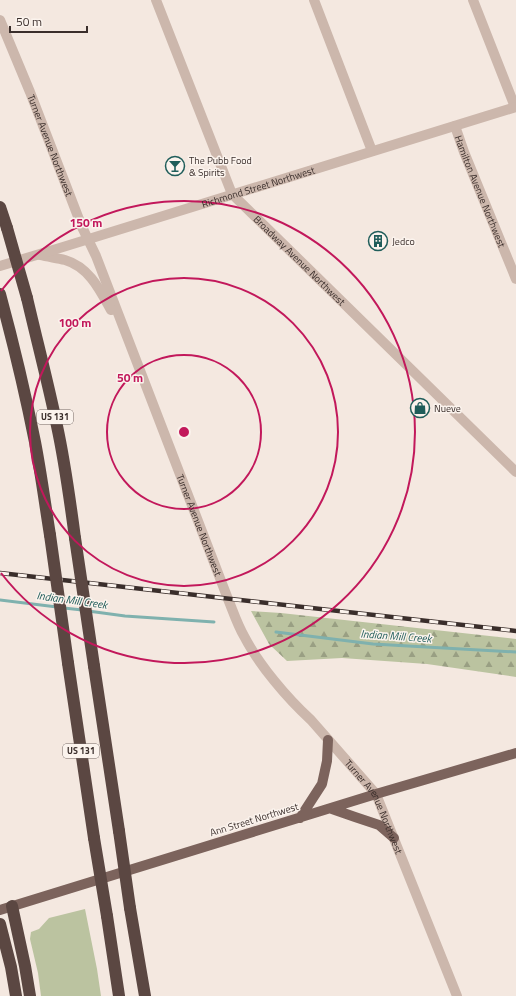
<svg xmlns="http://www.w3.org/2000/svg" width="516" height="996" viewBox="0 0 516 996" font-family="'Titillium Web',sans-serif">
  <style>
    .green { fill: #bbc3a0 }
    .forest { fill: url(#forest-firs) }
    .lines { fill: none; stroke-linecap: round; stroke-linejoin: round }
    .stream { stroke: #7fb1ae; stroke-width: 3 }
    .minor { stroke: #ccb7ac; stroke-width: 10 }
    .major { stroke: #7c635c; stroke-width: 10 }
    .highway { stroke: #5b4742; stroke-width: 12 }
    .rail-casing { stroke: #3a2e2b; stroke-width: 4.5 }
    .rail { stroke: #fbf3ed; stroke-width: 3; stroke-dasharray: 9; stroke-linecap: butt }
    .highway-bridge { stroke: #5b4742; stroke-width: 12 }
    .ring { fill: none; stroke: #c2185b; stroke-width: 2 }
    .labels { text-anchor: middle; stroke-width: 3; stroke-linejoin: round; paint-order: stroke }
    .shield { fill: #fbf3ed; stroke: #746965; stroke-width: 1 }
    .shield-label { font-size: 9px; font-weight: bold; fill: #3a2e2b }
    .street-label { font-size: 10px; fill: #3a2e2b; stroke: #fbf3ed }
    .poi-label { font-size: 10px; fill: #3a2e2b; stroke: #fbf3ed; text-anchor: start }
    .water-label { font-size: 11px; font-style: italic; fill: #1f5d5a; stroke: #fbf3ed }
    .centre { fill: #c2185b; stroke: #fbf3ed; stroke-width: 2 }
    .ring-label { font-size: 12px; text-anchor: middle; font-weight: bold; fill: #c2185b; stroke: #fbf3ed; stroke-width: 3; stroke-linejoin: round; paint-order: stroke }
  </style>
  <defs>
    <pattern id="forest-firs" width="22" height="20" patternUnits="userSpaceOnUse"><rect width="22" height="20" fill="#bbc3a0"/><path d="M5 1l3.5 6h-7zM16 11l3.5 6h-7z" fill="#999f83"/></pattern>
  </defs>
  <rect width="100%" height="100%" fill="#f4e8e0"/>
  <!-- green -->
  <path class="green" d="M85 909 97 969 101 996H41L38 973 30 939 31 932 39 929 49 918Z"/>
  <!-- forest -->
  <path class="forest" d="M251 611 281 613 516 639V677L427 664 342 658 287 661 269 644Z"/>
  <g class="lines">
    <!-- stream -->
    <path class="stream" d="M0 600 57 607
      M64 608 82 610
      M88 611 125 616 214 622
      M276 632 373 644 516 652"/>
    <!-- minor -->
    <g class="minor">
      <path id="s1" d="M156 0 232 194 516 472"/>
      <path d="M314 0 372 151"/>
      <path d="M473 0 515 107"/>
      <path id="s2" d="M0 20 30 92 82 227 96 256 228 599C233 611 237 624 244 636 259 665 287 698 311 720L376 794 457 996"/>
      <path id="s3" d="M455 126 464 152 516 279"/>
      <path d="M40 255C48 257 57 258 65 260 89 267 100 290 111 310"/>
      <path id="s4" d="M0 266 63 247 516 107"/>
    </g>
    <!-- major -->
    <path class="major" d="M332 809 355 817 379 825 394 838
      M300 818 322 784 327 761 328 740
      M0 910 376 794 516 753"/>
    <!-- highway -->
    <path class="highway" d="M0 207 7 228
      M0 294C13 342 25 392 35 442 41 473 45 504 50 535
      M27 298C37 341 48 383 57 426 65 463 70 500 75 538
      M68 663 94 838
      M94 666 119 831
      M12 906 25 966 30 996
      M130 908 145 996
      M107 916 119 996
      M0 924 11 967 16 996"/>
    <defs>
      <path id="rail" d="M0 573 516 631"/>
    </defs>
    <!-- rail casing -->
    <use href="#rail" class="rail-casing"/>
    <!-- rail -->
    <use href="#rail" class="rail"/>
    <!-- highway-bridge -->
    <path class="highway-bridge" d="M7 228 27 298
      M50 535 68 663
      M75 538 94 666
      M119 831 130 908
      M94 838 107 916"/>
  </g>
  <!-- distance rings -->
  <g class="ring">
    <circle cx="184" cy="432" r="77"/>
    <circle cx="184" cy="432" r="154"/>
    <path d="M1 291A231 231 0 1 1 1 573"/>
  </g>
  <!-- icons -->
  <defs>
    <symbol id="bar-ring" viewBox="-11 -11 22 22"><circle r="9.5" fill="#fbf3ed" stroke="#1f5d5a" stroke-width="1.5"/><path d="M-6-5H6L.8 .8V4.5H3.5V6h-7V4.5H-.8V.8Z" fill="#1f5d5a"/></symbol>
    <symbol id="building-ring" viewBox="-11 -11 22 22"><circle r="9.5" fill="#fbf3ed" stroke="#1f5d5a" stroke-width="1.5"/><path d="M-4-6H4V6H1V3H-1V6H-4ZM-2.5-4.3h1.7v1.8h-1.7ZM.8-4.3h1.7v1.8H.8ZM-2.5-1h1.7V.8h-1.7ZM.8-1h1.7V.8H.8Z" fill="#1f5d5a"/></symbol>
    <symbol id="shop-ring" viewBox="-11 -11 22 22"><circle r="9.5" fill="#fbf3ed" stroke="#1f5d5a" stroke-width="1.5"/><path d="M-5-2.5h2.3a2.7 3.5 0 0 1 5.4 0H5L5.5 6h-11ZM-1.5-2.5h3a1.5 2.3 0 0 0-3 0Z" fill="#1f5d5a"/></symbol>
  </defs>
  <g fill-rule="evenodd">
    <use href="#bar-ring" x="164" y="155" width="22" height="22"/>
    <use href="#building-ring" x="367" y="230" width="22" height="22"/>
    <use href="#shop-ring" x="409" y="397" width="22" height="22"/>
  </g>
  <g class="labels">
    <!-- shield labels -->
    <g class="shield">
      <rect x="37" y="410" width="36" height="14" rx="3"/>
      <rect x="63" y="744" width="36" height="14" rx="3"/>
    </g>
    <g class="shield-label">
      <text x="55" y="420">US 131</text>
      <text x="81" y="754">US 131</text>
    </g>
    <!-- street labels -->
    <g class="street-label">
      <text dy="4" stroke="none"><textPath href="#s2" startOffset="135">Turner Avenue Northwest</textPath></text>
      <text dy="4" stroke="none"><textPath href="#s4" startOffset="270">Richmond Street Northwest</textPath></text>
      <text dy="4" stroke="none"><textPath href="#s3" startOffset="70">Hamilton Avenue Northwest</textPath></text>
      <text dy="4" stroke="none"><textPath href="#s1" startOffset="303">Broadway Avenue Northwest</textPath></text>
      <text dy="4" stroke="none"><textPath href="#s2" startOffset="543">Turner Avenue Northwest</textPath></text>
      <text dy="4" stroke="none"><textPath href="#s2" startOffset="879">Turner Avenue Northwest</textPath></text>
      <text transform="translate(254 819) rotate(-17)" y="4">Ann Street Northwest</text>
    </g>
    <!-- poi labels -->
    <g class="poi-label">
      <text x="189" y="164">The Pubb Food<tspan x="189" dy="12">&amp; Spirits</tspan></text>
      <text x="392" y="245">Jedco</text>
      <text x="434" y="412">Nueve</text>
    </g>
    <!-- water labels -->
    <g class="water-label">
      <text transform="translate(72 600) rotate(8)" y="4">Indian Mill Creek</text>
      <text transform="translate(396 636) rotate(4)" y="4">Indian Mill Creek</text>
    </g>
  </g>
  <circle cx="184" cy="432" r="6" class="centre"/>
  <g class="ring-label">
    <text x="86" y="227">150 m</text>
    <text x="75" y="327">100 m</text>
    <text x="130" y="382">50 m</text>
  </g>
  <!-- scale -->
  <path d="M10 26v6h77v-6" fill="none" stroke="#3a2e2b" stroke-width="2"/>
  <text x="16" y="26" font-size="12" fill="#3a2e2b" stroke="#fbf3ed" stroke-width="3" paint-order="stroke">50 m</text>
</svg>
